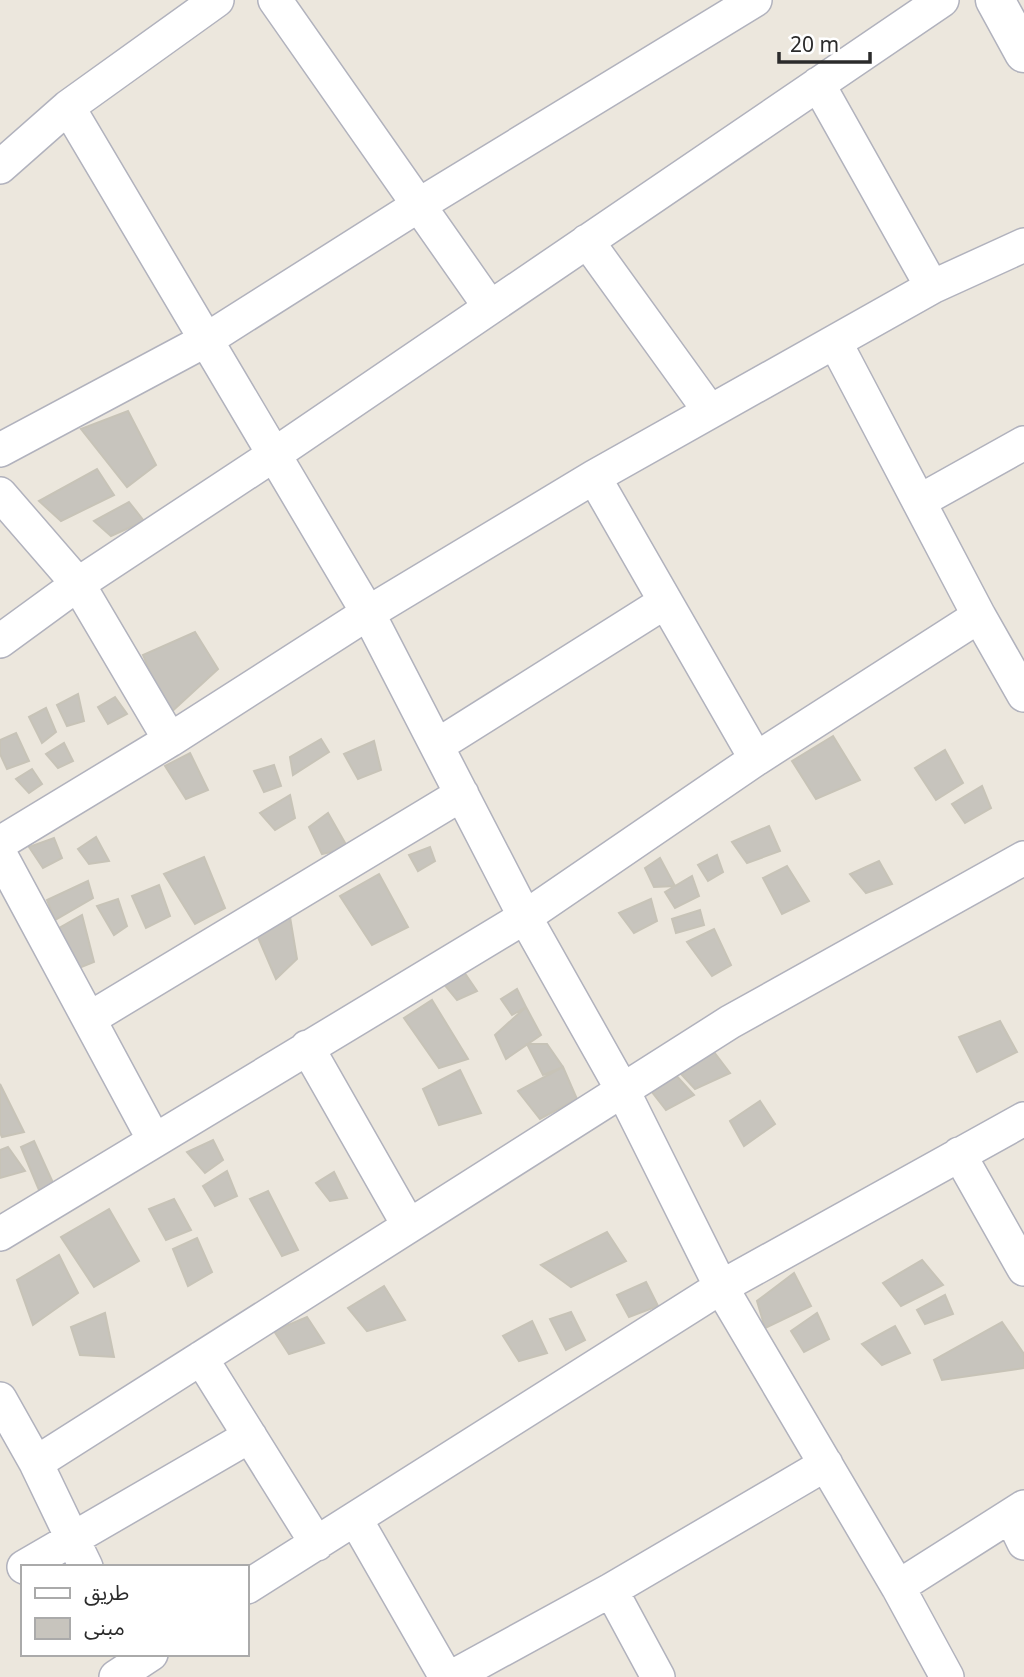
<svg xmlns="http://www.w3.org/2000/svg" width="1024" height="1677" viewBox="0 0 1024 1677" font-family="'Noto Sans','Noto Sans Arabic',sans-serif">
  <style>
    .building { fill: #c7c4bd; stroke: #c7c3b7; stroke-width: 2 }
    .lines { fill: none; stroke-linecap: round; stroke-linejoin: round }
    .minor-casing { stroke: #b1b2bd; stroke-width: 36 }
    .tertiary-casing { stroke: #b1b2bd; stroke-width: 41 }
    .minor { stroke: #fff; stroke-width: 33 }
    .tertiary { stroke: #fff; stroke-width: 38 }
  </style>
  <rect width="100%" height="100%" fill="#ece7dd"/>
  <!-- building -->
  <path class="building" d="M128 411 156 465 127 487 81 429Z
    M97 469 114 495 61 521 39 501Z
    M129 502 144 521 111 536 94 521Z
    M195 632 218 669 168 715 143 655Z
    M78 694 84 721 67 726 57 705Z
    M115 697 127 714 108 724 98 707Z
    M46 708 56 732 42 743 29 717Z
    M16 733 29 761 7 769 0 754V740Z
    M833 736 860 780 816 799 792 761Z
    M321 739 329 752 293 775 290 757Z
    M374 741 381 770 358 779 344 754Z
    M64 743 73 761 58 768 46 754Z
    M945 750 963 783 936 800 915 768Z
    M190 753 208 790 186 799 165 766Z
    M274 765 281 786 264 792 254 771Z
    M32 769 42 784 29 793 16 779Z
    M982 786 991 808 965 823 952 804Z
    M290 795 295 818 275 830 260 813Z
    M328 813 348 848 322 854 309 827Z
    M769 826 780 851 747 863 732 842Z
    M96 837 109 861 89 864 78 849Z
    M54 838 62 858 43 868 29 847Z
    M430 847 435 861 418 871 409 855Z
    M717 855 723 872 708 881 698 865Z
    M204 857 225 908 195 924 164 874Z
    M660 858 675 886 654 887 645 868Z
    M879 861 892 884 866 893 850 874Z
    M787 866 809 901 782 914 763 878Z
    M379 874 408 927 372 945 340 896Z
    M692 876 699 896 675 908 665 892Z
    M88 881 93 898 55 920 47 900Z
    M159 885 170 916 146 928 132 896Z
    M118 899 127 926 114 935 97 906Z
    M651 899 657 921 634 933 619 913Z
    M700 910 704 925 676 933 672 919Z
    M82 915 94 962 74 970 54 931Z
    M290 917 297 959 276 979 257 935Z
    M714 929 731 965 712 976 687 942Z
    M462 969 477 991 457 1000 443 983Z
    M517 989 526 1007 512 1015 501 999Z
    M432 1000 468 1059 439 1068 404 1018Z
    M526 1007 541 1035 506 1059 495 1035Z
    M1000 1021 1017 1052 977 1072 959 1037Z
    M527 1044H547L563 1067 543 1075Z
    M714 1052 730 1073 695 1089 681 1074Z
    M563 1067 577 1099 540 1119 518 1091Z
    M460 1070 481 1113 439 1125 423 1089Z
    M672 1071 694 1095 666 1110 648 1087Z
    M0 1084 24 1132 2 1137 0 1133Z
    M760 1101 775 1124 744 1146 730 1121Z
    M213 1140 223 1160 205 1173 187 1152Z
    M34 1141 54 1185 39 1190 21 1147Z
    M8 1147 25 1171 0 1178V1150Z
    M227 1171 237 1196 215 1206 203 1186Z
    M334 1172 347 1198 330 1201 316 1183Z
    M268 1191 298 1250 282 1256 250 1199Z
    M174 1199 191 1230 166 1240 149 1209Z
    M109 1209 139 1261 94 1287 61 1237Z
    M607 1232 626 1261 571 1287 541 1265Z
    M197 1238 212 1272 188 1286 173 1249Z
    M59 1255 78 1293 33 1325 17 1280Z
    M922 1260 943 1285 901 1306 883 1283Z
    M794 1273 811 1306 765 1328 757 1301Z
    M646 1282 658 1306 629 1317 617 1295Z
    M384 1286 405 1320 367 1331 348 1308Z
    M945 1295 953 1314 925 1324 917 1310Z
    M571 1312 585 1340 566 1350 550 1319Z
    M105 1313 114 1357 80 1355 71 1327Z
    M817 1313 829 1339 804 1352 791 1331Z
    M307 1317 324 1343 289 1354 274 1331Z
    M532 1321 547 1353 519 1361 503 1336Z
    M1002 1322 1024 1354V1368L942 1380 934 1360Z
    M895 1326 910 1353 882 1365 862 1344Z"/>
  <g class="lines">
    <defs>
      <path id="minor" d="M275 0 490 307
        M818 84 932 287
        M68 107 368 613 525 917 623 1091 721 1287 898 1587 947 1677
        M0 167 68 107 217 0
        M587 241 709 410
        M835 342 979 616 1024 695
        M0 450 206 340 419 205 755 0
        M594 477 756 759
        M0 494 78 584 170 740
        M920 501 1024 443
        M0 641 78 584 275 454 942 0
        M438 745 665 602
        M0 843 170 740 368 613 594 477 932 287 1024 245
        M0 854 154 1140
        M89 1019 462 794
        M307 1047 409 1226
        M959 1154 1024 1269
        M0 1234 525 917 756 759 979 616
        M201 1358 317 1544
        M0 1399 36 1463 86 1567
        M36 1463 730 1022 1024 858
        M1011 1516 1024 1543
        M356 1520 446 1677
        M24 1567 250 1436
        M247 1587 721 1287 1024 1119
        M898 1587 1024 1507
        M611 1590 658 1677
        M116 1677 151 1654
        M452 1677 611 1590 826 1464"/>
      <path id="tertiary" d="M995 0 1024 53"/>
    </defs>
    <!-- minor casing -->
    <use href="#minor" class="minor-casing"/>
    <!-- tertiary casing -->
    <use href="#tertiary" class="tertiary-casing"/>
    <!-- minor -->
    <use href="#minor" class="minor"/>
    <!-- tertiary -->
    <use href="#tertiary" class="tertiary"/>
  </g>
  <!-- legend -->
  <rect x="21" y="1565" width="228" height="91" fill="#ffffff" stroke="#aaaaaa" stroke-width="2"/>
  <rect x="35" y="1588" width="35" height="10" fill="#ffffff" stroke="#aaaaaa" stroke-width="2"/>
  <text x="84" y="1600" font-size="21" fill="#2b2b2b">طريق</text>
  <rect x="35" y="1618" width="35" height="21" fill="#c7c4bd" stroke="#aaaaaa" stroke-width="2"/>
  <text x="84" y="1635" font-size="21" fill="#2b2b2b">مبنى</text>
  <!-- scale -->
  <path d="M779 52v10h91v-10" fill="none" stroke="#2b2b2b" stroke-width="3.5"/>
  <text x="790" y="52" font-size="21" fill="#2b2b2b" stroke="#ffffff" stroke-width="5" paint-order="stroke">20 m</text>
</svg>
